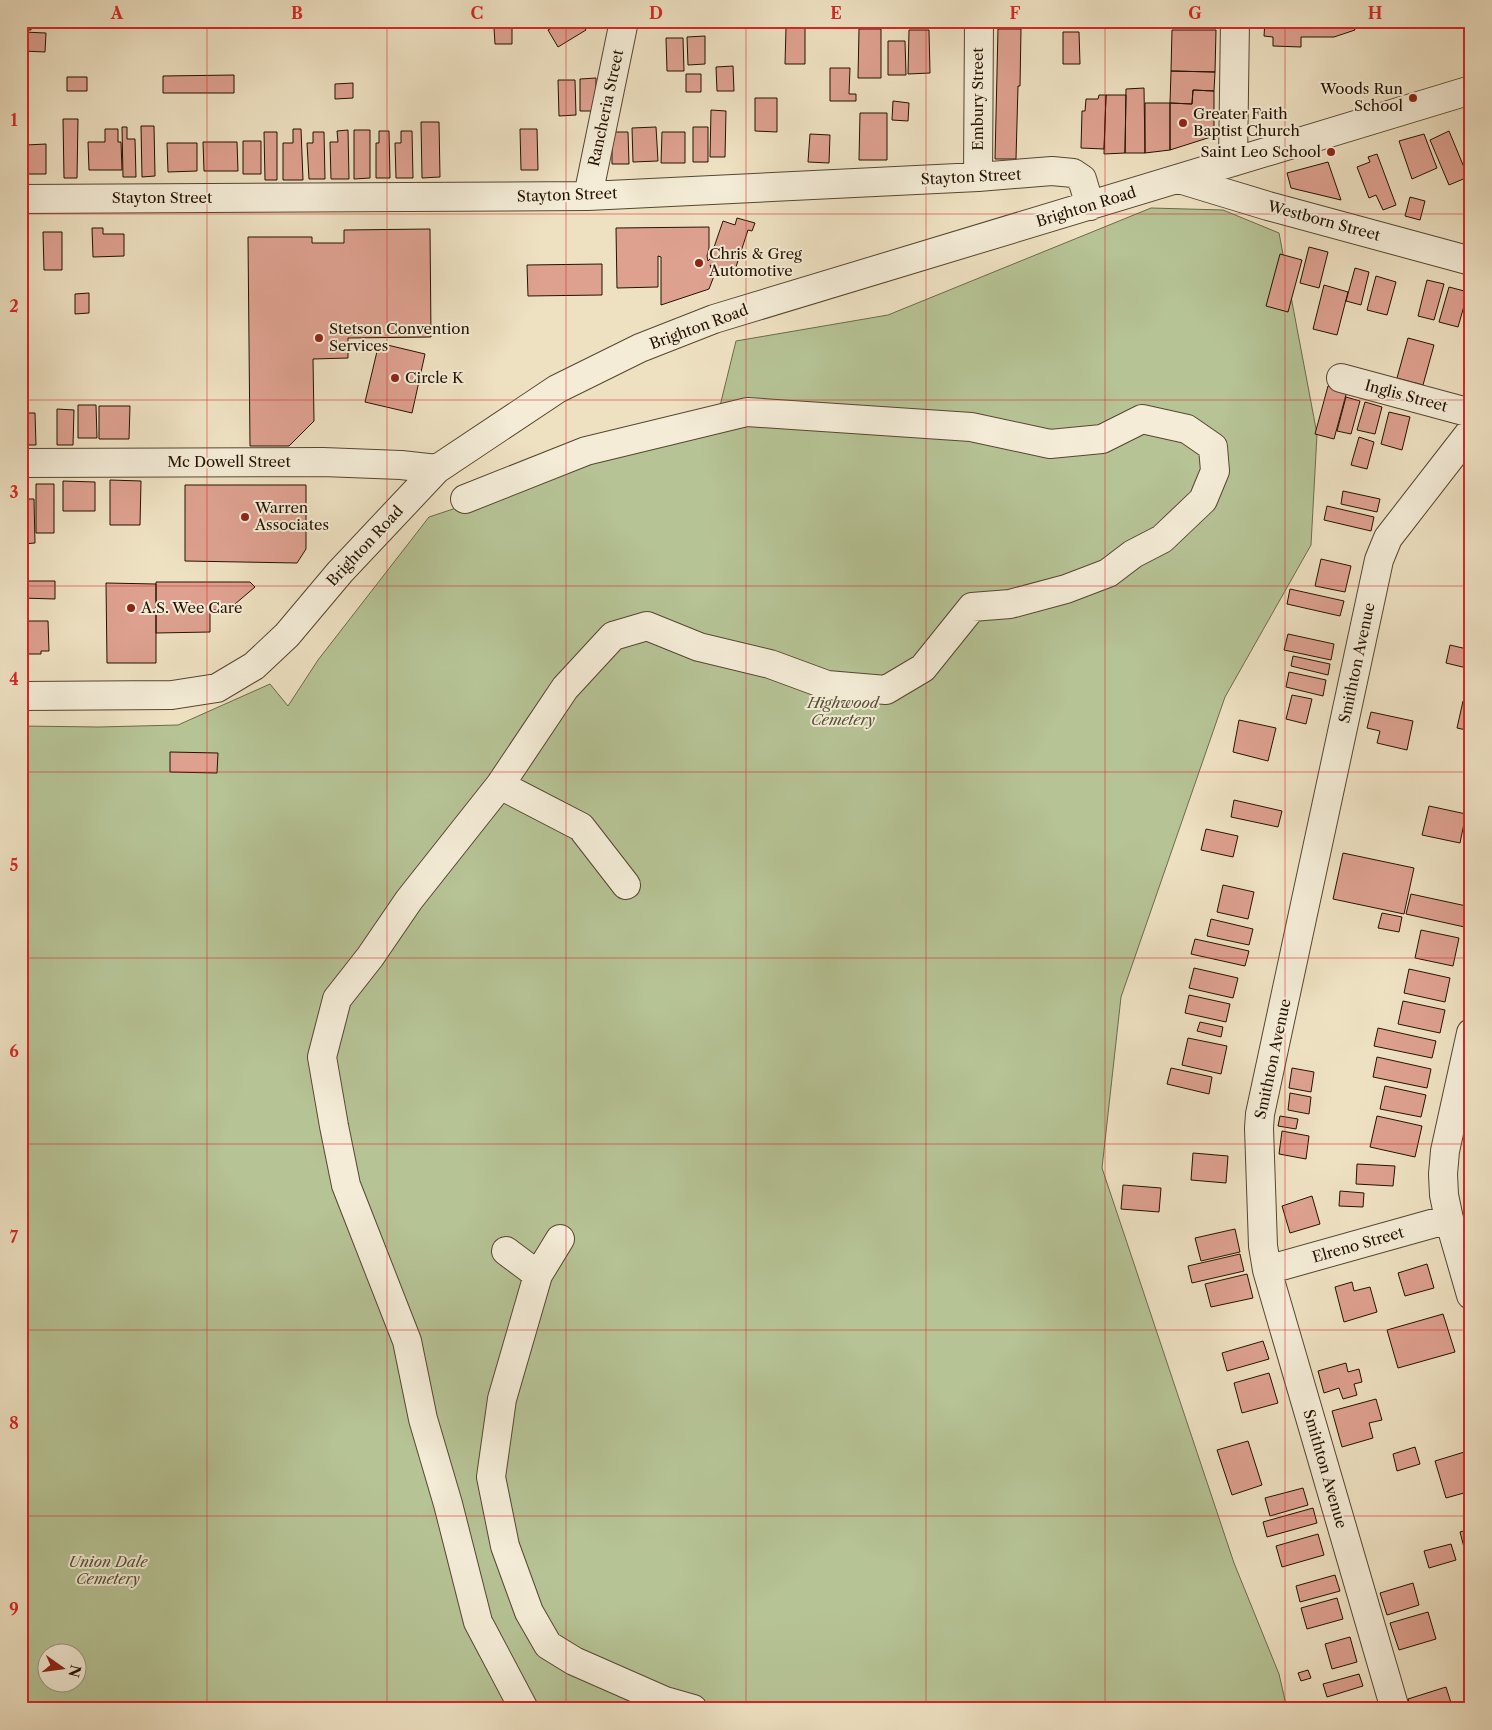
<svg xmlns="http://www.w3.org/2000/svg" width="1492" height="1730" viewBox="0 0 1492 1730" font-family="'Libre Caslon Text',serif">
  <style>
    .green { fill: #b6c395; stroke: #6d6a4a; fill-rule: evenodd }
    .building { fill: #dea190; stroke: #241200 }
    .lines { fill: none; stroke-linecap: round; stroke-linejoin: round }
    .minor-casing { stroke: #564630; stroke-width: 30 }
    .minor { stroke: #f4ecd7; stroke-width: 28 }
    .grid { fill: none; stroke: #d62828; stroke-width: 1; stroke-opacity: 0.55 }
    .poi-dot { fill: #8f2418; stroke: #f4ecd7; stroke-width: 2 }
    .labels { text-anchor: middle; stroke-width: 4; stroke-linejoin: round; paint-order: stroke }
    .poi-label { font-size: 15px; fill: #241200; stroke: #f4ecd7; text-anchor: start }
    .street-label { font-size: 15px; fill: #241200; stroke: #f4ecd7 }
    .park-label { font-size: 15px; font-style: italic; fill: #575034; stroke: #f4ecd7 }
    .neatline { fill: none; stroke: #d62828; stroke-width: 2 }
    .grid-label { font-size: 16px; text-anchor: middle; font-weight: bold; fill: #d62828 }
  </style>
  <rect width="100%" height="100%" fill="#eee1c2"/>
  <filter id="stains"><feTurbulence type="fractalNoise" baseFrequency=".004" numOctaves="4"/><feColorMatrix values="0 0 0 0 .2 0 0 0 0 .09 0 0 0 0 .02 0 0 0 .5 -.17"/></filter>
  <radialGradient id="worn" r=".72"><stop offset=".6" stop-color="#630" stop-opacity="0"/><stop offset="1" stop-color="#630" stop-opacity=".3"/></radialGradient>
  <!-- green -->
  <path class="green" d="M1151 208 1223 210 1279 233 1317 434 1311 545 1225 697 1121 997 1102 1168 1234 1563 1279 1674 1287 1709H21V726L99 727 178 725 270 684 288 706 318 660 429 517 716 422 736 341 888 315ZM48 1652H78V1682H48Z"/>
  <!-- building -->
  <path class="building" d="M21 21H31V30H21Z
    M554 21H580L586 30 558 47 548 30 557 25Z
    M1265 21H1352L1355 30 1334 37H1301V47L1273 46V37L1264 36Z
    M512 27V44H495L494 28Z
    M786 28H805V64H785Z
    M859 29H881V78H858Z
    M998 29H1021L1020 86H1018L1016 159H995Z
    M909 30H929L930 73 908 74Z
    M1172 30H1216L1215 72 1171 71Z
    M23 32 46 33 45 52 23 51Z
    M1063 32H1079L1080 64H1063Z
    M705 36V64L688 65 687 37Z
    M666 38H683L684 71H667Z
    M888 41H905L906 75H888Z
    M733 66 734 91H717L716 67Z
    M830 68H850L849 94H856V101H830Z
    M1171 71 1215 72 1214 91 1193 90 1192 104 1170 103Z
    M686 74H701V92H686Z
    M234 75V93H163V76Z
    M67 77H87V91H67Z
    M596 78V111H580V79Z
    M558 80H575L576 115 559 116Z
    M353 83V98L335 99V84Z
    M1144 88 1145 153H1125L1126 89Z
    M1193 90 1214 91V136L1170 150V103L1192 104Z
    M1099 95H1106L1104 149 1081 148 1082 111H1085L1086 99H1098Z
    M1106 95H1126L1125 153 1104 154Z
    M755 98H777V132L755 131Z
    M893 101 909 103 908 121 892 120Z
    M1145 103H1170V150L1145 153Z
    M711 110 726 111 725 157H710Z
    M860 113H887V160H859Z
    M63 119H78L77 178H64Z
    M421 122H439L440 177 422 178Z
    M141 126H154L155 176 142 177Z
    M122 127H127V139H135L136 177H123Z
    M656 127 658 161 633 162 632 128Z
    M693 127H708V162H693Z
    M105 129H118V142H121L122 170H89L88 142H105Z
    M293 129H301L303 180H283V143H293Z
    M520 129H537L538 170H521Z
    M348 130 349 179H331L330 142H338L337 131Z
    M354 130H370V178L354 179Z
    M379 131H389L390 178H376V143H379Z
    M401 131H412L413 178H396L395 143H401Z
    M1449 131 1468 177 1449 185 1430 140Z
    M264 132H277V180H265Z
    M313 132H324L325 179H309L307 143H313Z
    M612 132H628L629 164H612Z
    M662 132H685V163H661Z
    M810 134 830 135 829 163 808 162Z
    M1424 134 1437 168 1412 179 1399 141Z
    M243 141H261V174H243Z
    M203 142H237L238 171H204Z
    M167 143H197V171L168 172Z
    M46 144V174H27L26 145Z
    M1377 154 1396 205 1383 210 1376 195 1369 198 1357 167 1370 162 1368 157Z
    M1328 162 1341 200 1291 188 1287 173Z
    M1410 197 1425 201 1420 220 1405 216Z
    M737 218 755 223 752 231 748 230 734 273 710 265 714 276 709 289 661 305V257L658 256V287L617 288 616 228 709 227V248L707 256 708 261 710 259 723 221 735 225Z
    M92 228H103V234H124V256L93 257Z
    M430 229 431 337 348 338V358L313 359 314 421 289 446H250L248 237H312V243H344V230Z
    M43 232H62V270H44Z
    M1309 247 1328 252 1319 288 1300 283Z
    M1280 254 1302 260 1288 312 1266 306Z
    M602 264V295L528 296 527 265Z
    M1355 268 1369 272 1361 305 1346 301Z
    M21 274H26L25 317H21Z
    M1376 276 1396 282 1387 315 1367 310Z
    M1427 280 1444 284 1434 320 1418 316Z
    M1324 285 1348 292 1337 335 1313 329Z
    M1449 287 1468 292 1458 327 1439 322Z
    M89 293V313L75 314V294Z
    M1471 311V336L1464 335Z
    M1408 338 1434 345 1423 385 1397 378Z
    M379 343 425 354 412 413 365 402Z
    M1328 386 1347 391 1334 439 1315 434Z
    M1346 397 1360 401 1351 434 1337 431Z
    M1365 402 1382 407 1375 434 1357 430Z
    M78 405H96L97 438H78Z
    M99 406H130L129 439H99Z
    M57 409 74 410 73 445H57Z
    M1389 412 1410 417 1402 450 1381 444Z
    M21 413H35L36 445H21Z
    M1359 437 1374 442 1367 469 1351 465Z
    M110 480 141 481 140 525H110Z
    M63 481 95 482V511H63Z
    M36 484H54V533H36Z
    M185 485H306V549L297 563 185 561Z
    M1343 491 1380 499 1377 512 1341 504Z
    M21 499H34L35 543 23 544Z
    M1327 506 1374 517 1371 531 1324 520Z
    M1321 559 1351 566 1345 592 1315 586Z
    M21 581H55V599L21 598Z
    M156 582H250L255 587 228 610H210V632L156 633Z
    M106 583 156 584V663H107Z
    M1290 589 1344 601 1340 616 1287 604Z
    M24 621H48L49 651H41V654H24L23 651H21V632H24Z
    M1288 634 1334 644 1331 660 1284 650Z
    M1450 645 1471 650V669L1446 663Z
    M1293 656 1330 664 1328 675 1291 666Z
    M1289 672 1326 680 1323 696 1286 687Z
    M1292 695 1312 699 1306 724 1286 719Z
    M1463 701 1471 703V731L1457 728Z
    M1371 712 1413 721 1407 750 1377 743 1380 731 1367 728Z
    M1239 720 1276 728 1268 761 1233 752Z
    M170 752 218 753 217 773 170 772Z
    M1234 800 1282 811 1278 827 1231 817Z
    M1429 806 1466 814 1460 843 1422 835Z
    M1206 829 1238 836 1233 857 1201 850Z
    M1343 853 1414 868 1404 914 1333 899Z
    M1223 885 1254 892 1248 919 1217 912Z
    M1411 894 1471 907 1469 928 1406 914Z
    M1382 913 1402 917 1399 932 1378 928Z
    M1211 919 1253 929 1249 945 1207 936Z
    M1421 930 1459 938 1453 966 1415 958Z
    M1195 939 1249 951 1245 966 1191 954Z
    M1194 968 1238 978 1233 998 1189 988Z
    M1409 969 1450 978 1445 1002 1404 993Z
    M1189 995 1230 1004 1226 1022 1185 1013Z
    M1403 1001 1445 1010 1440 1033 1398 1024Z
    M1200 1022 1223 1027 1221 1037 1197 1031Z
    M1378 1028 1436 1041 1432 1058 1374 1046Z
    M1188 1038 1227 1046 1221 1074 1182 1065Z
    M1377 1057 1431 1069 1427 1088 1373 1077Z
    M1171 1068 1212 1077 1209 1094 1167 1084Z
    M1292 1068 1314 1072 1311 1092 1289 1088Z
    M1385 1086 1426 1095 1421 1117 1380 1109Z
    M1290 1093 1311 1097 1309 1114 1288 1110Z
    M1280 1116 1298 1119 1296 1129 1278 1126Z
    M1377 1116 1422 1126 1415 1157 1370 1147Z
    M1282 1131 1309 1136 1306 1159 1279 1154Z
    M1193 1153 1228 1156 1226 1183 1191 1180Z
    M1357 1164 1395 1166 1393 1186 1356 1184Z
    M1123 1185 1161 1188 1159 1212 1121 1209Z
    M1340 1191 1364 1193 1363 1207 1339 1206Z
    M1312 1196 1320 1224 1290 1233 1282 1206Z
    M1235 1229 1240 1252 1201 1261 1195 1238Z
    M1240 1254 1244 1271 1192 1283 1188 1266Z
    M1427 1264 1434 1288 1405 1296 1398 1273Z
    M1247 1274 1253 1298 1211 1307 1205 1284Z
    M1352 1282 1354 1291 1370 1287 1377 1312 1344 1322 1335 1287Z
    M1443 1314 1455 1352 1398 1368 1387 1330Z
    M1263 1341 1269 1359 1227 1371 1222 1353Z
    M1346 1363 1348 1372 1359 1369 1362 1382 1354 1384 1357 1395 1343 1399 1339 1388 1324 1393 1318 1371Z
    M1269 1373 1278 1403 1242 1413 1234 1383Z
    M1376 1399 1382 1420 1369 1423 1373 1438 1342 1447 1332 1411Z
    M1248 1441 1262 1485 1232 1495 1217 1450Z
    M1415 1447 1420 1464 1397 1471 1393 1454Z
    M1471 1450V1491L1446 1498 1435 1461Z
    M1303 1488 1308 1505 1270 1516 1265 1498Z
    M1313 1508 1317 1523 1267 1537 1263 1522Z
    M1471 1529V1553L1466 1555 1460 1532Z
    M1318 1534 1324 1555 1282 1567 1276 1546Z
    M1451 1544 1456 1560 1429 1568 1424 1551Z
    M1335 1575 1340 1591 1300 1602 1296 1586Z
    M1413 1583 1419 1605 1387 1615 1380 1593Z
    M1337 1598 1343 1619 1307 1629 1301 1608Z
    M1428 1612 1436 1639 1399 1650 1390 1623Z
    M1350 1637 1357 1662 1332 1669 1325 1644Z
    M1308 1670 1311 1678 1301 1681 1298 1673Z
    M1359 1674 1363 1686 1327 1697 1323 1684Z
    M1446 1687 1453 1709H1411L1408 1699Z"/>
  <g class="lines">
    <defs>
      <path id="minor" d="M1233 162 1235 21
        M978 177 979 21
        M1179 179 1268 206 1471 261
        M588 196 624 21
        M21 199 588 196 978 177 1052 171 1073 173 1082 179 1090 206
        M1341 378 1471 413
        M21 463 323 462 401 465 437 469
        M465 499 586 451 747 412 971 427 1050 444 1102 439 1142 419 1187 429 1213 447 1215 471 1203 500 1162 539 1133 554 1108 573 1066 589 1010 604 972 607 923 668 886 690 827 685 770 664 699 647 647 626 613 636 565 688 500 785
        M21 696 172 695 217 688 254 666 287 635 340 572 437 469 557 389 640 348 714 319 1471 90
        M1471 1033 1445 1151 1443 1174 1444 1195 1449 1219 1471 1295
        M560 1239 538 1275 502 1399 491 1477 505 1546 529 1612 548 1645 574 1661 665 1701 693 1709
        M506 1251 538 1275
        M1267 1270 1449 1219
        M524 1709 478 1622 448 1504 423 1419 407 1341 346 1185 334 1126 322 1057 337 999 370 957 409 900 500 785 581 827 626 885
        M1395 1709 1267 1270 1263 1246 1259 1128 1260 1114 1379 560 1388 538 1471 431"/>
    </defs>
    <!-- minor casing -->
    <use href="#minor" class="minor-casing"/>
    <!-- minor -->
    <use href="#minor" class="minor"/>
  </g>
  <!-- grid -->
  <path class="grid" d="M207 21V1709M387 21V1709M566 21V1709M746 21V1709M926 21V1709M1105 21V1709M1285 21V1709M21 214H1471M21 400H1471M21 586H1471M21 772H1471M21 958H1471M21 1144H1471M21 1330H1471M21 1516H1471"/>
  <!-- markers -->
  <g class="poi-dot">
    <circle cx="1413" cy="98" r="5"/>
    <circle cx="1183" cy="123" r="5"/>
    <circle cx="1331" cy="152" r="5"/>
    <circle cx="699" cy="263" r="5"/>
    <circle cx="319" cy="338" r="5"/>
    <circle cx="395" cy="378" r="5"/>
    <circle cx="245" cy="517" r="5"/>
    <circle cx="131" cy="608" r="5"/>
  </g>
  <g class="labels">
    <!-- poi labels -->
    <g class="poi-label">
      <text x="1403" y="94" text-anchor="end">Woods Run<tspan x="1403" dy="17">School</tspan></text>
      <text x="1193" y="119">Greater Faith<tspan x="1193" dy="17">Baptist Church</tspan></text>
      <text x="1321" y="157" text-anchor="end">Saint Leo School</text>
      <text x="709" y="259">Chris &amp; Greg<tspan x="709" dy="17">Automotive</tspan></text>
      <text x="329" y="334">Stetson Convention<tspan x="329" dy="17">Services</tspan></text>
      <text x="405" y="383">Circle K</text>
      <text x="255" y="513">Warren<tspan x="255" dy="17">Associates</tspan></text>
      <text x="141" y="613">A.S. Wee Care</text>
    </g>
    <!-- street labels -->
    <g class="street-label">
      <text transform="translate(978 99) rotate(-90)" y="5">Embury Street</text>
      <text transform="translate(606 108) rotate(-78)" y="5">Rancheria Street</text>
      <text transform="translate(971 177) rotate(-3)" y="5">Stayton Street</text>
      <text transform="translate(567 195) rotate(-2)" y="5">Stayton Street</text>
      <text x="162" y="203">Stayton Street</text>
      <text transform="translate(1086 207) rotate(-17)" y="5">Brighton Road</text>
      <text transform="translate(1324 221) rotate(15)" y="5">Westborn Street</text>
      <text transform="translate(699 327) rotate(-20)" y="5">Brighton Road</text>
      <text transform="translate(1406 396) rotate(15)" y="5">Inglis Street</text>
      <text x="229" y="467">Mc Dowell Street</text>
      <text transform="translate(365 546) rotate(-47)" y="5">Brighton Road</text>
      <text transform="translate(1357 663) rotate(-78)" y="5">Smithton Avenue</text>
      <text transform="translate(1273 1059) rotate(-78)" y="5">Smithton Avenue</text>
      <text transform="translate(1358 1245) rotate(-16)" y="5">Elreno Street</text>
      <text transform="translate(1325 1469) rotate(74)" y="5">Smithton Avenue</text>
    </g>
    <!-- park labels -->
    <g class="park-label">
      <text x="843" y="708">Highwood<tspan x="843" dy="17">Cemetery</tspan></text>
      <text x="108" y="1567">Union Dale<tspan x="108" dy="17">Cemetery</tspan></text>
    </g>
  </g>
  <!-- margin -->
  <rect width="1492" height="1730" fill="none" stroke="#eee1c2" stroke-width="55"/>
  <!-- north arrow -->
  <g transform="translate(62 1668) rotate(104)"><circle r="24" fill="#f4ecd7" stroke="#a19581"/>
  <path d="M0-4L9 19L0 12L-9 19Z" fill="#8f2418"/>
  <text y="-8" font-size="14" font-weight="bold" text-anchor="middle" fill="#241200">N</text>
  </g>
  <rect x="28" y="28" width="1436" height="1674" class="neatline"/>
  <g class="grid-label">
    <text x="117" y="19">A</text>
    <text x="297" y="19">B</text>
    <text x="477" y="19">C</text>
    <text x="656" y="19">D</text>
    <text x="836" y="19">E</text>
    <text x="1015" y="19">F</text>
    <text x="1195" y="19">G</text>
    <text x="1375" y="19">H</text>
    <text x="14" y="126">1</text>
    <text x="14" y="312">2</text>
    <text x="14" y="498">3</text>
    <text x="14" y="685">4</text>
    <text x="14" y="871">5</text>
    <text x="14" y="1057">6</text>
    <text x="14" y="1243">7</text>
    <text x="14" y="1429">8</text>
    <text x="14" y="1615">9</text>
  </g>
  <rect width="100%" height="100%" filter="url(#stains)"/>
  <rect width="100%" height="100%" fill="url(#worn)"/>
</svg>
